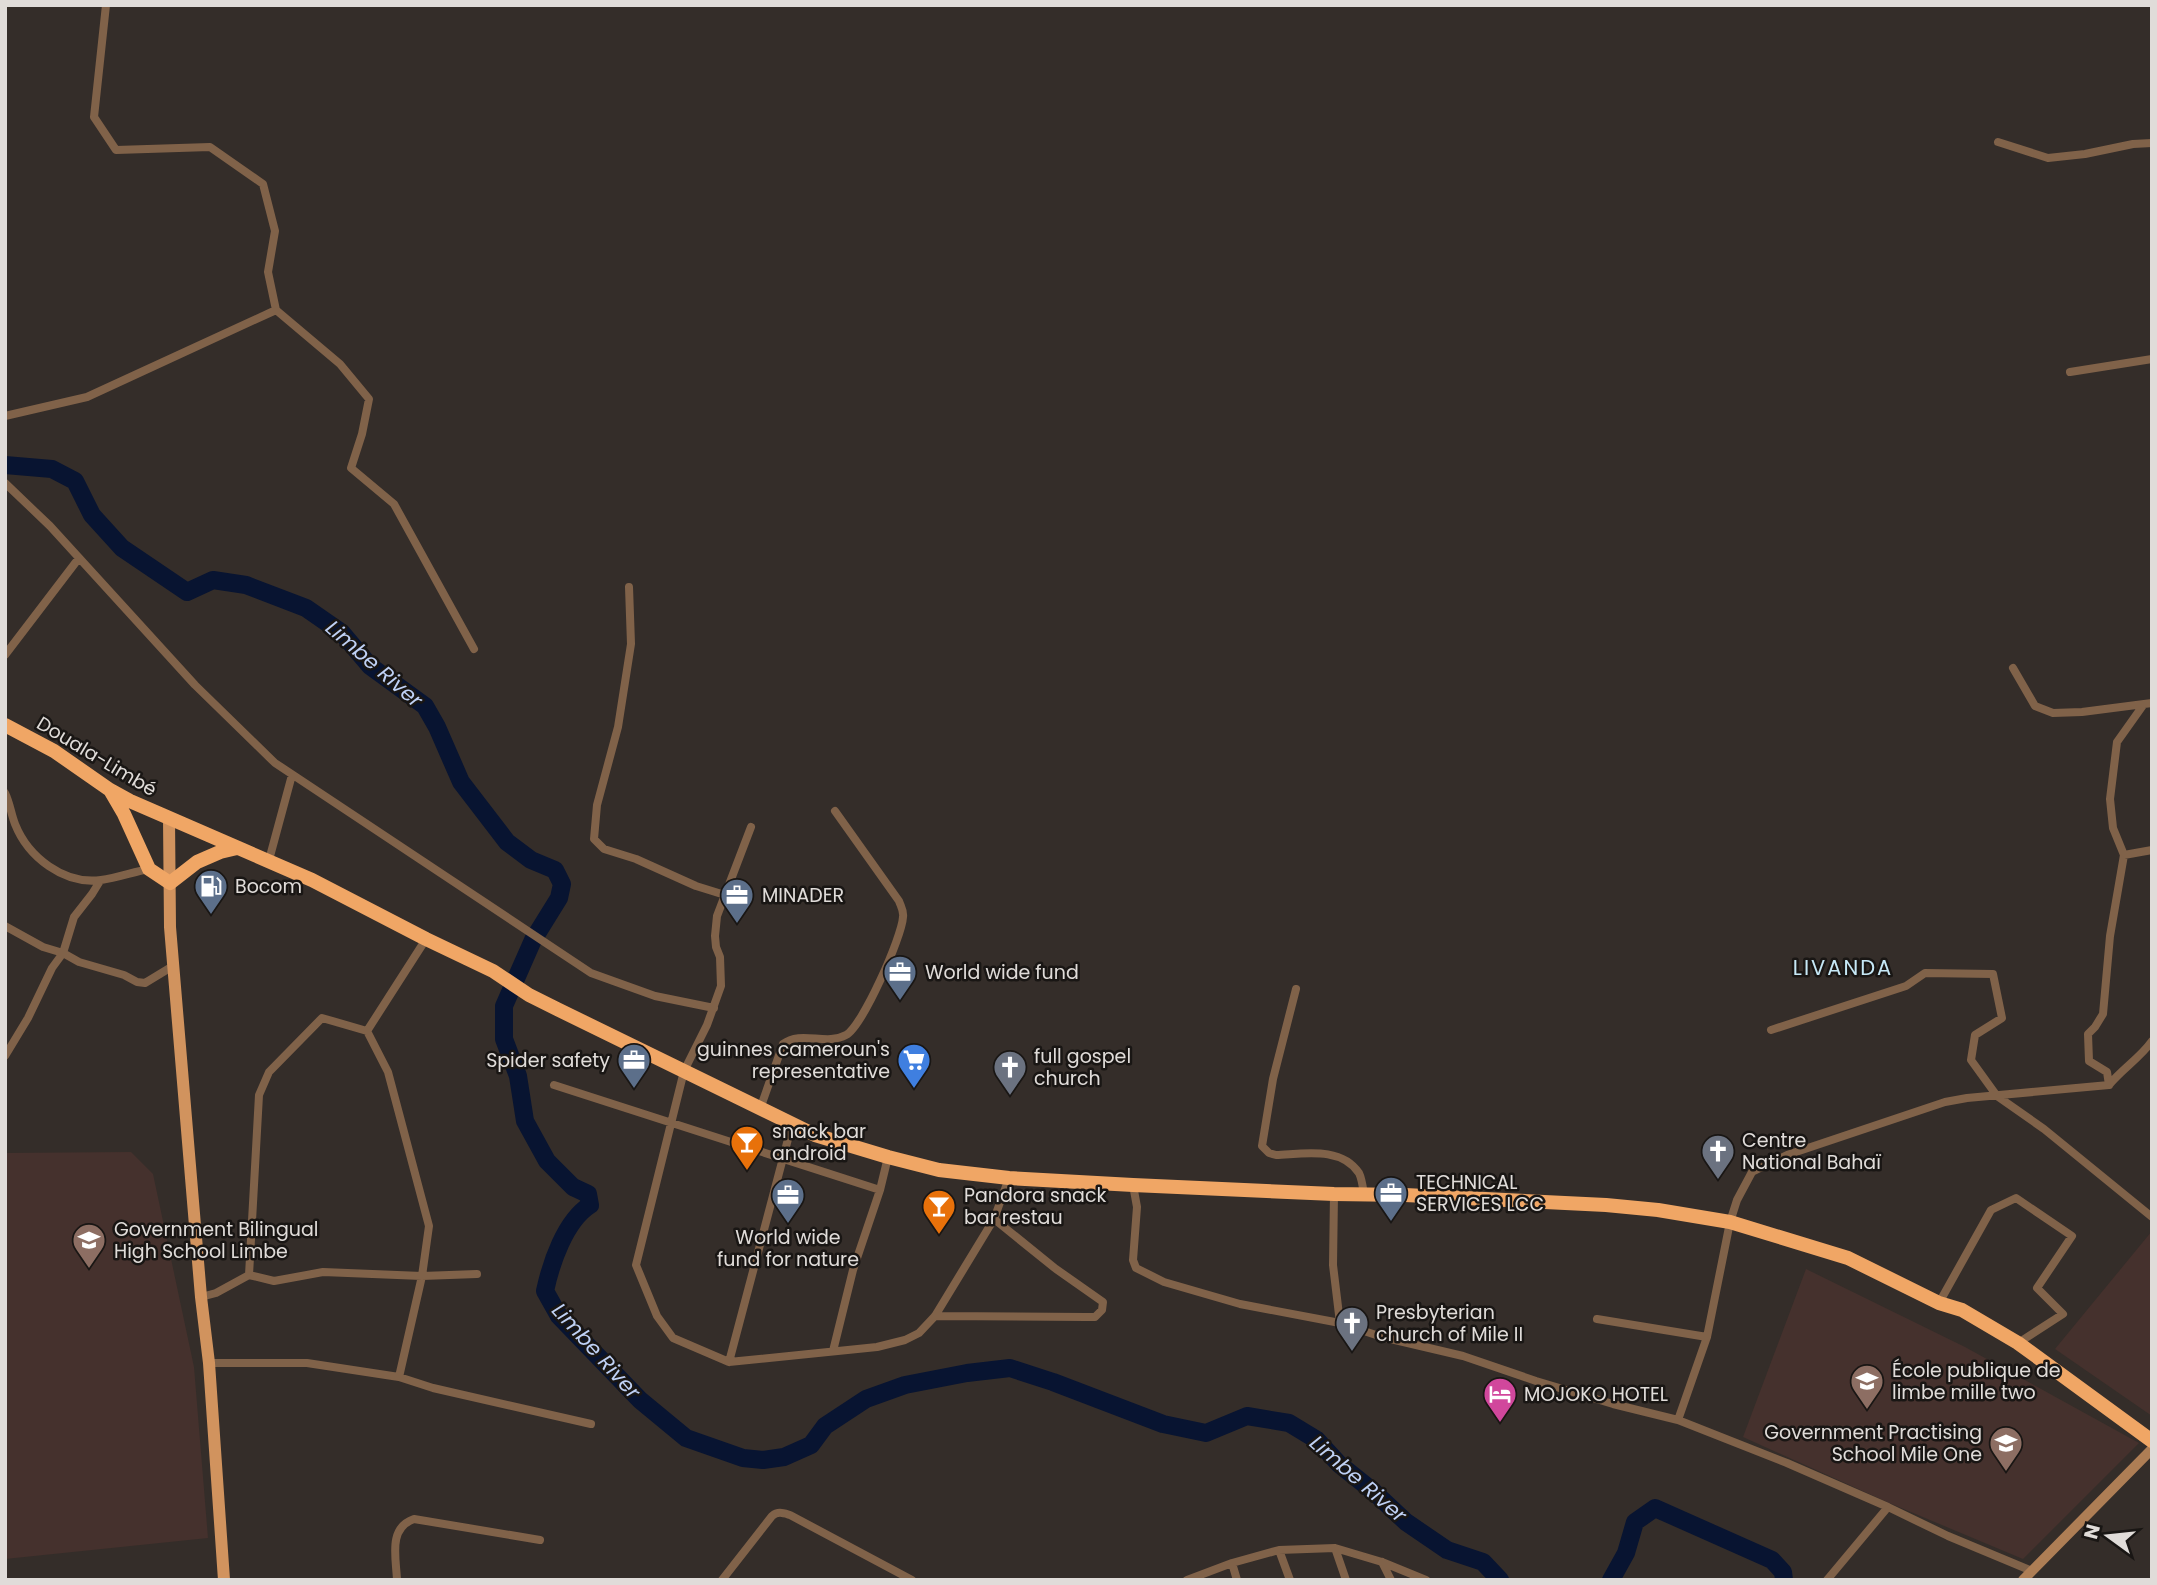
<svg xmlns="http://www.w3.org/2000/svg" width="2157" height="1585" viewBox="0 0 2157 1585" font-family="Poppins,sans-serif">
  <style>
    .education { fill: #45312d }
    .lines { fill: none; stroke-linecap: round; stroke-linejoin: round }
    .river { stroke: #081431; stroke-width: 18 }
    .street { stroke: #806249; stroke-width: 8 }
    .secondary { stroke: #ae7e55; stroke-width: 10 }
    .primary { stroke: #d1935e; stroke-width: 12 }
    .highway { stroke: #f0a665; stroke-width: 14 }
    .labels { text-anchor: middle; stroke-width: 5; stroke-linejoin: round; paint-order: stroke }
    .street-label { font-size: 19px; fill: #e0dcd9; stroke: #191614 }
    .poi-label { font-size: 19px; fill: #e0dcd9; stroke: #191614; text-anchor: start }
    .water-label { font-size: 21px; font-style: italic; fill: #bfd1f5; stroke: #191614 }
    .neighbourhood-label { font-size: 21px; letter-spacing: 2px; fill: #c6e8f6; stroke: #191614 }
  </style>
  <rect width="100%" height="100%" fill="#342d29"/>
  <!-- education -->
  <path class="education" d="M131 1152 153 1174 194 1367 208 1538 5 1559V1153Z
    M2152 1231V1416L2055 1349Z
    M1806 1269 1965 1347 2139 1443 2023 1559 1887 1502 1743 1437Z"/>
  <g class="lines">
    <!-- river -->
    <path class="river" d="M5 465 52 469 75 481 92 515 122 548 187 592 213 580 246 585 306 608 342 633 370 666 425 706 437 727 461 782 507 842 531 860 555 870 562 884 559 898 533 940 504 1006V1039L518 1076 525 1121 547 1161 573 1187 588 1194 590 1205C565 1221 551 1263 545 1291L559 1316 640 1400 686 1438 743 1458 763 1460 784 1457 811 1445 825 1426 866 1399 905 1385 967 1373 1010 1368 1053 1382 1163 1424 1206 1433 1247 1416 1289 1423 1317 1440 1339 1464 1374 1492 1406 1522 1447 1550 1483 1562 1500 1580
      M1611 1580 1626 1553 1635 1522 1655 1508 1772 1560 1783 1572 1784 1580"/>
    <!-- street -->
    <path class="street" d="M1998 142 2048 158 2085 154 2133 144 2152 143
      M276 310 340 364 369 399 362 434 351 468 394 504 474 649
      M2070 372 2152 359
      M5 416 87 397 276 310 268 272 275 231 263 184 210 147 116 150 94 117 106 5
      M5 483 50 526 195 685 275 763 591 973 655 996 714 1008
      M629 587 631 644 618 727 597 805 594 839 604 849 636 859 696 886 725 895
      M5 655 79 558
      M2013 668 2035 706 2053 713 2082 712 2144 704
      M5 793C10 803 11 814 15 824 28 857 64 885 101 880 117 878 133 872 149 869
      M2124 855 2152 850
      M269 860 292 775
      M5 926 43 947 63 953 79 962 124 975 137 982 145 983 173 966
      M1296 989 1273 1079 1262 1146 1269 1153 1276 1155C1303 1154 1341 1146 1359 1173 1362 1179 1363 1188 1364 1195
      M1771 1030 1906 986 1925 973 1993 974 2002 1018 1975 1035 1971 1060 1997 1096 2044 1129 2152 1217
      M5 1056 28 1018 52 968 63 953 74 917 92 894 100 881
      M554 1085 880 1190 888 1157
      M2109 1085 2107 1072 2089 1061 2088 1034 2095 1027 2103 1014 2110 936 2124 855 2113 828 2110 799 2117 742 2144 704 2152 703
      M760 1109 783 1044C801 1030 826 1046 846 1035 862 1027 902 937 903 917 904 911 901 907 899 901L835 811
      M792 1124 729 1362 877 1347 905 1340 919 1333 935 1316 994 1219 1009 1178
      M1133 1185 1137 1207 1133 1260 1136 1268 1164 1282 1240 1304 1340 1323
      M1334 1194 1333 1265 1340 1323 1382 1337 1463 1356 1536 1381 1613 1404 1678 1420 1787 1463 1888 1507 1948 1536 2032 1571
      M249 1275 274 1281 323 1272 422 1276 429 1226 388 1072 367 1031
      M201 1297 216 1293 249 1275 259 1095 269 1072 322 1018 367 1031 426 939
      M1939 1303 1991 1210 2016 1198 2072 1236 2037 1288 2063 1314 2018 1343
      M935 1316 1086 1317H1095L1102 1310 1103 1302 1056 1269 994 1219
      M1597 1319 1707 1337
      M833 1351 853 1270 880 1190
      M729 1362 673 1338 657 1316 636 1265 684 1071 707 1025 721 986 720 957 716 947 715 936 717 916 751 827
      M209 1363H307L399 1377 433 1388 591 1424
      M399 1377 422 1276 477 1274
      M1678 1420 1707 1337 1730 1222 1737 1200 1752 1172 1787 1155 1945 1102 1967 1098 2109 1085C2122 1069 2140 1058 2152 1041
      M1335 1548 1346 1580
      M1279 1550 1290 1580
      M1382 1562 1391 1580
      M1232 1563 1237 1580
      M397 1580C396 1557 388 1528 414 1519L540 1540
      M722 1580 772 1516C778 1511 783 1513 790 1515L912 1580
      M1187 1580 1232 1563 1279 1550 1335 1548 1382 1562 1426 1580
      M1827 1580 1888 1507"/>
    <!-- secondary -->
    <path class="secondary" d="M2023 1580 2152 1449"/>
    <!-- primary -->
    <path class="primary" d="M169 819 170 927 201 1297 209 1363 224 1580"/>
    <!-- highway -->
    <path class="highway" d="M5 725 54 751 110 790 130 801 312 880 426 939 493 971 529 995 557 1009 815 1135 888 1157 939 1170 1009 1178 1133 1185 1334 1194 1405 1195 1606 1205 1658 1210 1730 1222 1848 1258 1939 1303 1962 1310 2018 1343 2152 1441
      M110 790 124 814 149 869 170 883 197 862 220 852 237 848"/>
  </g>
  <!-- icons -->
  <defs>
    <symbol id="fuel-pin" viewBox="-11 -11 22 30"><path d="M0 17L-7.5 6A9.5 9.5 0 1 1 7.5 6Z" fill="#5c6f8a" stroke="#191614"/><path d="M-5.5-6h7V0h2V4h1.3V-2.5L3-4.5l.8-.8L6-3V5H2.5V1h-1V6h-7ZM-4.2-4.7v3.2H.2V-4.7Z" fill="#fff"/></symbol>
    <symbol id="office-pin" viewBox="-11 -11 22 30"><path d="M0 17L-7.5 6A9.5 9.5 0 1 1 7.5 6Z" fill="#5c6f8a" stroke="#191614"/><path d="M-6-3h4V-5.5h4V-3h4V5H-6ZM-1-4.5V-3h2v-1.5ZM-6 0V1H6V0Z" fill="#fff"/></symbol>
    <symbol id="supermarket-pin" viewBox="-11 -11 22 30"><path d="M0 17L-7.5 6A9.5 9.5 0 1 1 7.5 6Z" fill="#3f7fe0" stroke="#191614"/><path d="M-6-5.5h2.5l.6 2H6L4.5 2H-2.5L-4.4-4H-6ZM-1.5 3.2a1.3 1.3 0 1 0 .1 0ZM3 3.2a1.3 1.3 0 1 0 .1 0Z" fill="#fff"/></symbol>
    <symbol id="church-pin" viewBox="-11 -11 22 30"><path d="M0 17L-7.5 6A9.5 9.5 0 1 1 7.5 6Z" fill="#6b7280" stroke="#191614"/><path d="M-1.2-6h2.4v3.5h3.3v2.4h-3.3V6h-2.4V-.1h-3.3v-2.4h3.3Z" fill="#fff"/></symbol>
    <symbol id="bar-pin" viewBox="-11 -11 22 30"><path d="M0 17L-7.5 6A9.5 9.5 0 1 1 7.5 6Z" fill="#e8710a" stroke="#191614"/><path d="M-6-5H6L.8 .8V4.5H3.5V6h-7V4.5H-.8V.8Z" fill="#fff"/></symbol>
    <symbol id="school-pin" viewBox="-11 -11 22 30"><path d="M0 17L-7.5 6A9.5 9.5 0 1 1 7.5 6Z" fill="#8d6e63" stroke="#191614"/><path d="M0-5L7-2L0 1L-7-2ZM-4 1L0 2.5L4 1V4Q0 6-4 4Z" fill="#fff"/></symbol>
    <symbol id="hotel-pin" viewBox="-11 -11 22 30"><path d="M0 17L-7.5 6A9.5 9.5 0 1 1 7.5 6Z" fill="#d1479c" stroke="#191614"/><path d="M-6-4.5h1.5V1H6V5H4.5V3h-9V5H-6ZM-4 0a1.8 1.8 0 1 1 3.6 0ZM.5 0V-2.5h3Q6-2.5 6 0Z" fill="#fff"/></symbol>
  </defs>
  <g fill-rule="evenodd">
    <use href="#fuel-pin" x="192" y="867" width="38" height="52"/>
    <use href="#office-pin" x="718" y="876" width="38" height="52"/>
    <use href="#office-pin" x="881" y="953" width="38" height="52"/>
    <use href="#office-pin" x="615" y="1041" width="38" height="52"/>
    <use href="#supermarket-pin" x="895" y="1041" width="38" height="52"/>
    <use href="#church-pin" x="991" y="1048" width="38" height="52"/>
    <use href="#bar-pin" x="728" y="1123" width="38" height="52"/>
    <use href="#church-pin" x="1699" y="1132" width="38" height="52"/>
    <use href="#office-pin" x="1372" y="1174" width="38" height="52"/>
    <use href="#office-pin" x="769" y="1176" width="38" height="52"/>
    <use href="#bar-pin" x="920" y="1187" width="38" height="52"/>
    <use href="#school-pin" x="70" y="1221" width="38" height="52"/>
    <use href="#church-pin" x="1333" y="1304" width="38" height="52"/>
    <use href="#school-pin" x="1848" y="1362" width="38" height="52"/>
    <use href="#hotel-pin" x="1481" y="1375" width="38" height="52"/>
    <use href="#school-pin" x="1987" y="1424" width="38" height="52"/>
  </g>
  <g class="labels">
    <!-- street labels -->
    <g class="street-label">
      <text transform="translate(97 756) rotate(31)" y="7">Douala-Limbé</text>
    </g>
    <!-- poi labels -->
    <g class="poi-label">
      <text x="235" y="893">Bocom</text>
      <text x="762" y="902">MINADER</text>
      <text x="925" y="979">World wide fund</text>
      <text x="890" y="1056" text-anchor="end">guinnes cameroun's<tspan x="890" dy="22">representative</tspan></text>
      <text x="1034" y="1063">full gospel<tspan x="1034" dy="22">church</tspan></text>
      <text x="610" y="1067" text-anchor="end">Spider safety</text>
      <text x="772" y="1138">snack bar<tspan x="772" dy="22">android</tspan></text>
      <text x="1742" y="1147">Centre<tspan x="1742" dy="22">National Bahaï</tspan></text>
      <text x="1416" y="1189">TECHNICAL<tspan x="1416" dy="22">SERVICES LCC</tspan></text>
      <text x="964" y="1202">Pandora snack<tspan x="964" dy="22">bar restau</tspan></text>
      <text x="114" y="1236">Government Bilingual<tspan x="114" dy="22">High School Limbe</tspan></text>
      <text x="788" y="1244" text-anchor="middle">World wide<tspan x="788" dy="22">fund for nature</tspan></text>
      <text x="1376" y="1319">Presbyterian<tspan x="1376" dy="22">church of Mile II</tspan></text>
      <text x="1892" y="1377">École publique de<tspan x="1892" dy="22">limbe mille two</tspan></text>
      <text x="1524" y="1401">MOJOKO HOTEL</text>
      <text x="1982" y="1439" text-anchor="end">Government Practising<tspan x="1982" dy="22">School Mile One</tspan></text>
    </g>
    <!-- water labels -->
    <g class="water-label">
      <text transform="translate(374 664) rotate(41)" y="7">Limbe River</text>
      <text transform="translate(596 1351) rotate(48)" y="7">Limbe River</text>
      <text transform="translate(1358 1479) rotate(41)" y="7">Limbe River</text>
    </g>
    <!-- neighbourhood labels -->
    <g class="neighbourhood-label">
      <text x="1843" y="975">LIVANDA</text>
    </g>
  </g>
  <!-- border -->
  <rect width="2157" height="1585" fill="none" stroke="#e0dcd9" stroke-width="14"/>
  <!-- north arrow -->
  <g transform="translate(2108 1536) rotate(285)" stroke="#191614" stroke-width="5" paint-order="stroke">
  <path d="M0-5L12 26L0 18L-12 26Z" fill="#e0dcd9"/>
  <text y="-10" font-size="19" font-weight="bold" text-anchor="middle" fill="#e0dcd9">N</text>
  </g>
</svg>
